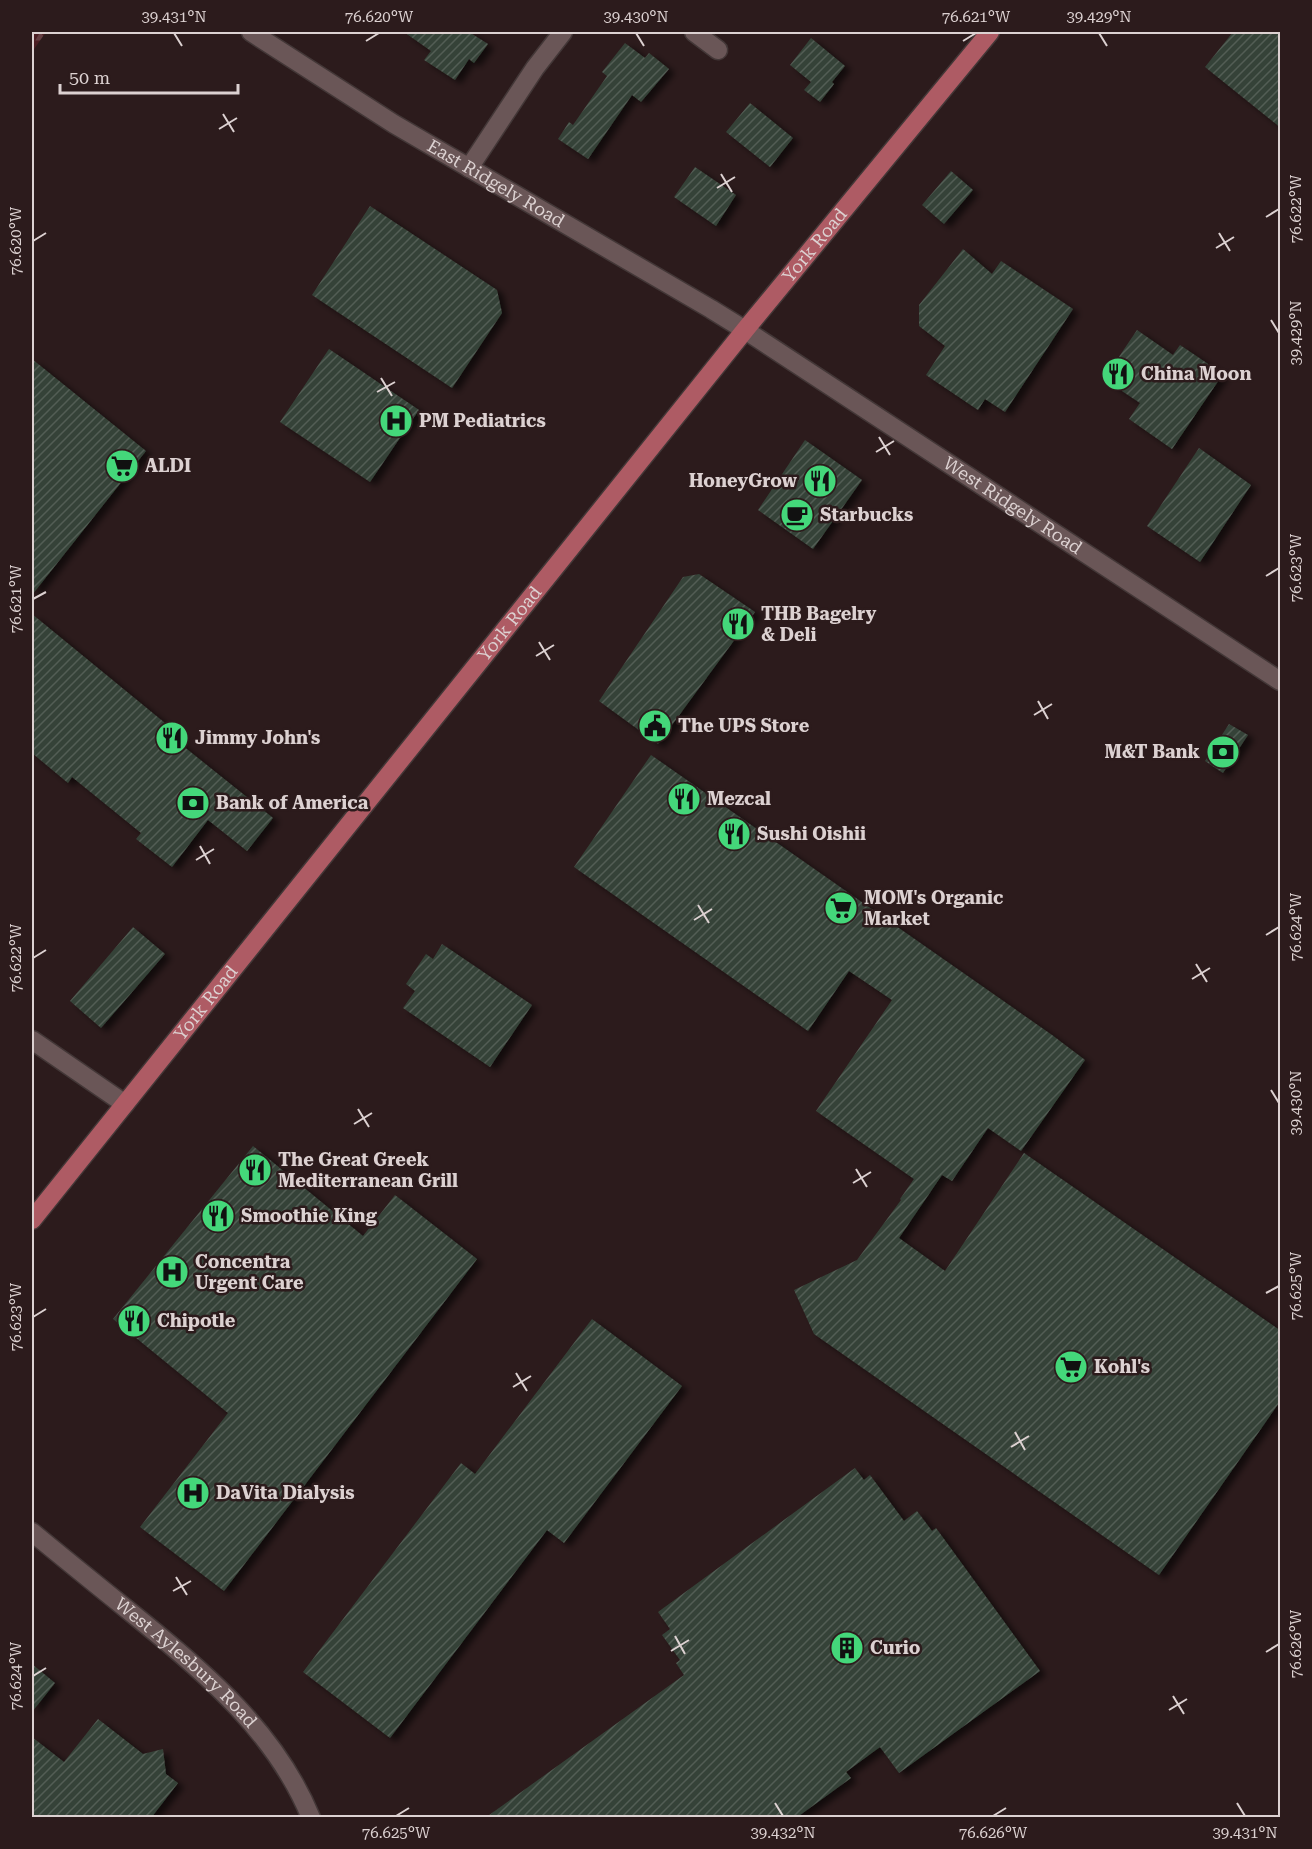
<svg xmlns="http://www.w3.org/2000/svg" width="1312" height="1849" viewBox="0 0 1312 1849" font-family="'Roboto Serif',serif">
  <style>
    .forest { fill: url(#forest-firs) }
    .building { fill: url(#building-hatch); filter: url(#shadow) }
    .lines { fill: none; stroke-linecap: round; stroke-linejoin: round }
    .minor-casing { stroke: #433737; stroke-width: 21 }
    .tertiary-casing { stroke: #433737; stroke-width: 21 }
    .primary-casing { stroke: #433737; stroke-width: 21 }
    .minor { stroke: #6a5657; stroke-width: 18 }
    .tertiary { stroke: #6a5657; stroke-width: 18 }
    .primary { stroke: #ae5b64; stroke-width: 18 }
    .ticks { fill: none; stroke: #dcd1d1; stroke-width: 2 }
    .labels { text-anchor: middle; stroke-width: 5; stroke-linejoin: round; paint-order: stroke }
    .street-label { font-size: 18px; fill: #dcd1d1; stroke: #2c1b1c }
    .poi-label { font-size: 18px; font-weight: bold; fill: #dcd1d1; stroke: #2c1b1c; text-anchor: start }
    .neatline { fill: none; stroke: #dcd1d1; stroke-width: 2 }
    .ticks-label { font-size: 15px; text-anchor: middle; fill: #dcd1d1 }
  </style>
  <defs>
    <pattern id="forest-firs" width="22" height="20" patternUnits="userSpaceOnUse" patternTransform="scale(1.5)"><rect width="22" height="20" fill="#4b1e23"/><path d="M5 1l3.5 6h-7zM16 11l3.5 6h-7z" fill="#643e42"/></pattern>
    <pattern id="building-hatch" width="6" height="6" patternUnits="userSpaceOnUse" patternTransform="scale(1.5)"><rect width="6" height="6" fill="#354338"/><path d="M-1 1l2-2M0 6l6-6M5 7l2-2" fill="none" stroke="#525d54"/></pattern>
    <filter id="shadow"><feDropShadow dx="6" dy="4" stdDeviation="3" flood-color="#0009"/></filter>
  </defs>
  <rect width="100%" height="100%" fill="#2c1b1c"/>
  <!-- forest -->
  <path class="forest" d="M32 32H46L32 52Z"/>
  <!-- building -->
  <path class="building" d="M404 32H469L488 44 474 63 469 59 455 80 424 60 431 51Z
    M1233 32H1281V128L1205 67Z
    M811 38 845 66 832 82 834 84 820 102 804 90 811 82 790 65Z
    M625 43 645 58 649 53 669 69 641 102 632 95 588 159 558 139 569 122 573 125 607 76 602 72Z
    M750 103 793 138 770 167 726 132Z
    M695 167 736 195 716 226 674 197Z
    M951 171 973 190 944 224 922 205Z
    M370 206 497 290 502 313 452 388 312 295Z
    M963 249 992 274 1001 261 1073 309 1005 412 985 399 978 410 926 375 945 346 919 326V305Z
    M1137 330 1173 355 1180 345 1223 374 1172 449 1129 419 1140 403 1104 379Z
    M329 349 419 410 370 482 280 422Z
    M32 359 146 451 32 595Z
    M805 440 862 480 813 549 758 510Z
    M1199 448 1251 485 1200 562 1147 526Z
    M699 574 755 612 658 744 599 701 683 577Z
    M32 614 182 737 178 742 273 818 247 851 208 820 172 867 136 839 141 833 72 777 68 783 32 753Z
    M1229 724 1248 735 1223 773 1205 761Z
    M651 755 1052 1035 1085 1060 1021 1151 988 1128 952 1181 942 1175 899 1238 945 1271 1024 1153 1281 1331V1400L1159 1575 814 1334 794 1290 857 1260 901 1200 900 1199 914 1179 816 1111 892 1000 849 971 808 1031 574 867Z
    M133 927 165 954 101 1028 70 1001Z
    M442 944 532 1005 490 1067 403 1008 415 991 406 984 426 954 433 959Z
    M253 1146 363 1236 395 1195 477 1259 224 1591 140 1527 228 1413 113 1319Z
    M592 1319 682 1386 564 1543 547 1530 390 1738 303 1672 461 1463 475 1474Z
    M855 1468 864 1480 870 1475 904 1521 917 1511 932 1531 936 1528 1040 1671 899 1773 880 1747 846 1772 851 1778 796 1818H485L684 1675 676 1663 680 1660 662 1635 670 1629 658 1612Z
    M32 1664 55 1683 32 1712Z
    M98 1719 143 1754 163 1749 166 1774 178 1783 151 1818H32V1737L64 1762Z"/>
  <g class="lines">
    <defs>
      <g id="minor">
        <path d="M694 32 718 50"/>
        <path d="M469 168 535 68 563 32"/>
        <path id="s1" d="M745 330 1280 681"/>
        <path d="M32 1040 125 1104"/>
      </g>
      <g id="tertiary">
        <path id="s2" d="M251 32 394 124 711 309 745 330"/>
        <path id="s3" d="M32 1532C67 1561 103 1590 139 1619 207 1674 277 1734 311 1818"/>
      </g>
      <g id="primary">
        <path id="s4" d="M32 1220 745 330 990 32"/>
      </g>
    </defs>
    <!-- minor casing -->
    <use href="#minor" class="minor-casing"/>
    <!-- tertiary casing -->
    <use href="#tertiary" class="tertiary-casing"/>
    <!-- primary casing -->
    <use href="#primary" class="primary-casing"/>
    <!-- minor -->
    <use href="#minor" class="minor"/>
    <!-- tertiary -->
    <use href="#tertiary" class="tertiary"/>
    <!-- primary -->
    <use href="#primary" class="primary"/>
  </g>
  <!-- ticks -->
  <path class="ticks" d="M174 33 182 46M636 33 644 46M1099 33 1107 46M366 41 379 33M963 41 976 33M223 114 234 132M219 129 237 118M721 174 732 192M717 188 735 177M1266 217 1279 209M1219 233 1230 251M33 241 46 233M1216 248 1234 237M1271 320 1279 333M381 378 392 396M377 392 395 382M879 437 890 455M876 452 894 441M1266 576 1279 568M33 599 46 592M539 642 550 660M536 656 554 645M1038 701 1048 719M1034 715 1052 704M200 846 210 864M196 860 214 849M698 905 709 923M694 920 712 909M1266 935 1279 927M33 958 46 950M1196 964 1207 982M1192 979 1210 968M1271 1090 1279 1103M358 1109 369 1127M354 1124 372 1113M856 1169 867 1187M853 1183 871 1172M1266 1293 1279 1286M33 1317 46 1309M516 1373 527 1391M513 1387 531 1376M1015 1432 1025 1450M1011 1447 1029 1436M176 1577 187 1595M173 1591 191 1581M675 1636 685 1654M671 1651 689 1640M1266 1652 1279 1644M33 1676 46 1668M1173 1696 1184 1714M1169 1710 1187 1699M775 1803 783 1816M1237 1803 1245 1816M396 1816 409 1808M993 1816 1006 1808"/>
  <!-- icons -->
  <defs>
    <symbol id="restaurant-disc" viewBox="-11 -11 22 22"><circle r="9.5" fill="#44d77a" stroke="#2c1b1c"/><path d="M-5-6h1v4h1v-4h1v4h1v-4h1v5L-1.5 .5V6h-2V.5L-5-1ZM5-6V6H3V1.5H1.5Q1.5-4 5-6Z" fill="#111"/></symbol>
    <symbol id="hospital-disc" viewBox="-11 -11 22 22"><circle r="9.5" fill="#44d77a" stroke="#2c1b1c"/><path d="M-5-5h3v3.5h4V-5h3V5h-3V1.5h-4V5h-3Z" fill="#111"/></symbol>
    <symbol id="supermarket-disc" viewBox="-11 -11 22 22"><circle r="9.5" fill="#44d77a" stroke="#2c1b1c"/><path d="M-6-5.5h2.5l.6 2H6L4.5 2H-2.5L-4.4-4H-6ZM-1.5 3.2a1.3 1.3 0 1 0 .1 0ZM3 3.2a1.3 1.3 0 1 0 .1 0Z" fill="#111"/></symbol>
    <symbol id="cafe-disc" viewBox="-11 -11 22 22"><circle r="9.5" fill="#44d77a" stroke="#2c1b1c"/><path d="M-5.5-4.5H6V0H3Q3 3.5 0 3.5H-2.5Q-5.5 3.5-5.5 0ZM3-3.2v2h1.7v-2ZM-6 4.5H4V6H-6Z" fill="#111"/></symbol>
    <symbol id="civic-disc" viewBox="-11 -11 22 22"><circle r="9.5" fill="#44d77a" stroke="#2c1b1c"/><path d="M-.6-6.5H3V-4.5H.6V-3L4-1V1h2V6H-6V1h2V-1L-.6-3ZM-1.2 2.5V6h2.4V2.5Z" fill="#111"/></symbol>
    <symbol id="bank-disc" viewBox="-11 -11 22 22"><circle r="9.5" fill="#44d77a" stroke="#2c1b1c"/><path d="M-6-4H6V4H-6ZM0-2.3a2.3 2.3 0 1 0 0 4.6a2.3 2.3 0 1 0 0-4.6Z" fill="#111"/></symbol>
    <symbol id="building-disc" viewBox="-11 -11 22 22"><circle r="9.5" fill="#44d77a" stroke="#2c1b1c"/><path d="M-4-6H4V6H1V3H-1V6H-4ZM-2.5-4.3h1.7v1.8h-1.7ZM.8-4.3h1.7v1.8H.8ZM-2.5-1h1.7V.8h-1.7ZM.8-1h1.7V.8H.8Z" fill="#111"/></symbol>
  </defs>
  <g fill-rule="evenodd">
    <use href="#restaurant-disc" x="1099" y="355" width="38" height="38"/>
    <use href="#hospital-disc" x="377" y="402" width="38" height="38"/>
    <use href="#supermarket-disc" x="103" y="447" width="38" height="38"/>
    <use href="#restaurant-disc" x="801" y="462" width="38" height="38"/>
    <use href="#cafe-disc" x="778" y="496" width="38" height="38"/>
    <use href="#restaurant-disc" x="719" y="605" width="38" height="38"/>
    <use href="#civic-disc" x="636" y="707" width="38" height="38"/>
    <use href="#restaurant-disc" x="153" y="719" width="38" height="38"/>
    <use href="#bank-disc" x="1204" y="733" width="38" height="38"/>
    <use href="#restaurant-disc" x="665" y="780" width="38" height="38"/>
    <use href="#bank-disc" x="174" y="784" width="38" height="38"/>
    <use href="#restaurant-disc" x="715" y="815" width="38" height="38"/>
    <use href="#supermarket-disc" x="822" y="889" width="38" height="38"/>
    <use href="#restaurant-disc" x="236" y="1151" width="38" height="38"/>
    <use href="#restaurant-disc" x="199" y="1197" width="38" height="38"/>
    <use href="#hospital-disc" x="153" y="1253" width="38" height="38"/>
    <use href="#restaurant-disc" x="115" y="1302" width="38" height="38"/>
    <use href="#supermarket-disc" x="1052" y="1348" width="38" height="38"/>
    <use href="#hospital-disc" x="174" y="1474" width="38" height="38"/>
    <use href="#building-disc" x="828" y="1629" width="38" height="38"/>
  </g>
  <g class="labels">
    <!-- street labels -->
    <g class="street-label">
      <text dy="6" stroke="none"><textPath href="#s2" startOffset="288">East Ridgely Road</textPath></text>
      <text dy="6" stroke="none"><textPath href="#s4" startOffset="1250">York Road</textPath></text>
      <text dy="6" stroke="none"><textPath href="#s1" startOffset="320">West Ridgely Road</textPath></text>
      <text dy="6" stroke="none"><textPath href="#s4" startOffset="764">York Road</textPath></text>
      <text dy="6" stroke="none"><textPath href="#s4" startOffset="278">York Road</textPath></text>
      <text dy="6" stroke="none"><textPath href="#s3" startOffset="202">West Aylesbury Road</textPath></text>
    </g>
    <!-- poi labels -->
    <g class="poi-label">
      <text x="1141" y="380">China Moon</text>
      <text x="419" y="427">PM Pediatrics</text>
      <text x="145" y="472">ALDI</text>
      <text x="797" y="487" text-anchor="end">HoneyGrow</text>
      <text x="820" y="521">Starbucks</text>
      <text x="761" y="620">THB Bagelry<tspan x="761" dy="21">&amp; Deli</tspan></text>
      <text x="678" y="732">The UPS Store</text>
      <text x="195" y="744">Jimmy John's</text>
      <text x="1200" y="758" text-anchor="end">M&amp;T Bank</text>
      <text x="707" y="805">Mezcal</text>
      <text x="216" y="809">Bank of America</text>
      <text x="757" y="840">Sushi Oishii</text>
      <text x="864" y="904">MOM's Organic<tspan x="864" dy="21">Market</tspan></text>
      <text x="278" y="1166">The Great Greek<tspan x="278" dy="21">Mediterranean Grill</tspan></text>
      <text x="241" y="1222">Smoothie King</text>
      <text x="195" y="1268">Concentra<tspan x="195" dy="21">Urgent Care</tspan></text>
      <text x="157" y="1327">Chipotle</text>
      <text x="1094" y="1373">Kohl's</text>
      <text x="216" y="1499">DaVita Dialysis</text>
      <text x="870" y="1654">Curio</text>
    </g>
  </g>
  <!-- border -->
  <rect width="1312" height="1849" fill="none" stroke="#2c1b1c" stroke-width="66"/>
  <!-- scale -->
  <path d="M60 84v9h178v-9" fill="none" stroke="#dcd1d1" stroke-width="3"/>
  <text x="69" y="84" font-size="18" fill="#dcd1d1" stroke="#2c1b1c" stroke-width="4.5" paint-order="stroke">50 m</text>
  <rect x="33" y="33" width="1246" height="1783" class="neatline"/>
  <g class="ticks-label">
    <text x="174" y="22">39.431°N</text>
    <text x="379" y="22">76.620°W</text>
    <text x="636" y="22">39.430°N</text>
    <text x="976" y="22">76.621°W</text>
    <text x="1099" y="22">39.429°N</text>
    <text transform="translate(1296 209) rotate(-90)" y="5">76.622°W</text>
    <text transform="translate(16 241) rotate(-90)" y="5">76.620°W</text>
    <text transform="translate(1296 333) rotate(-90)" y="5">39.429°N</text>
    <text transform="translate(1296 568) rotate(-90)" y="5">76.623°W</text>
    <text transform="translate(16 599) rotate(-90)" y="5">76.621°W</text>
    <text transform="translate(1296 927) rotate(-90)" y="5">76.624°W</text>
    <text transform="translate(16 958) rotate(-90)" y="5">76.622°W</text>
    <text transform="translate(1296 1103) rotate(-90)" y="5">39.430°N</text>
    <text transform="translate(1296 1286) rotate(-90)" y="5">76.625°W</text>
    <text transform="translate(16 1317) rotate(-90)" y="5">76.623°W</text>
    <text transform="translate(1296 1644) rotate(-90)" y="5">76.626°W</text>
    <text transform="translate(16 1676) rotate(-90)" y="5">76.624°W</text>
    <text x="396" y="1838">76.625°W</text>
    <text x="783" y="1838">39.432°N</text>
    <text x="993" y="1838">76.626°W</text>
    <text x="1245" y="1838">39.431°N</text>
  </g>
</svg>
